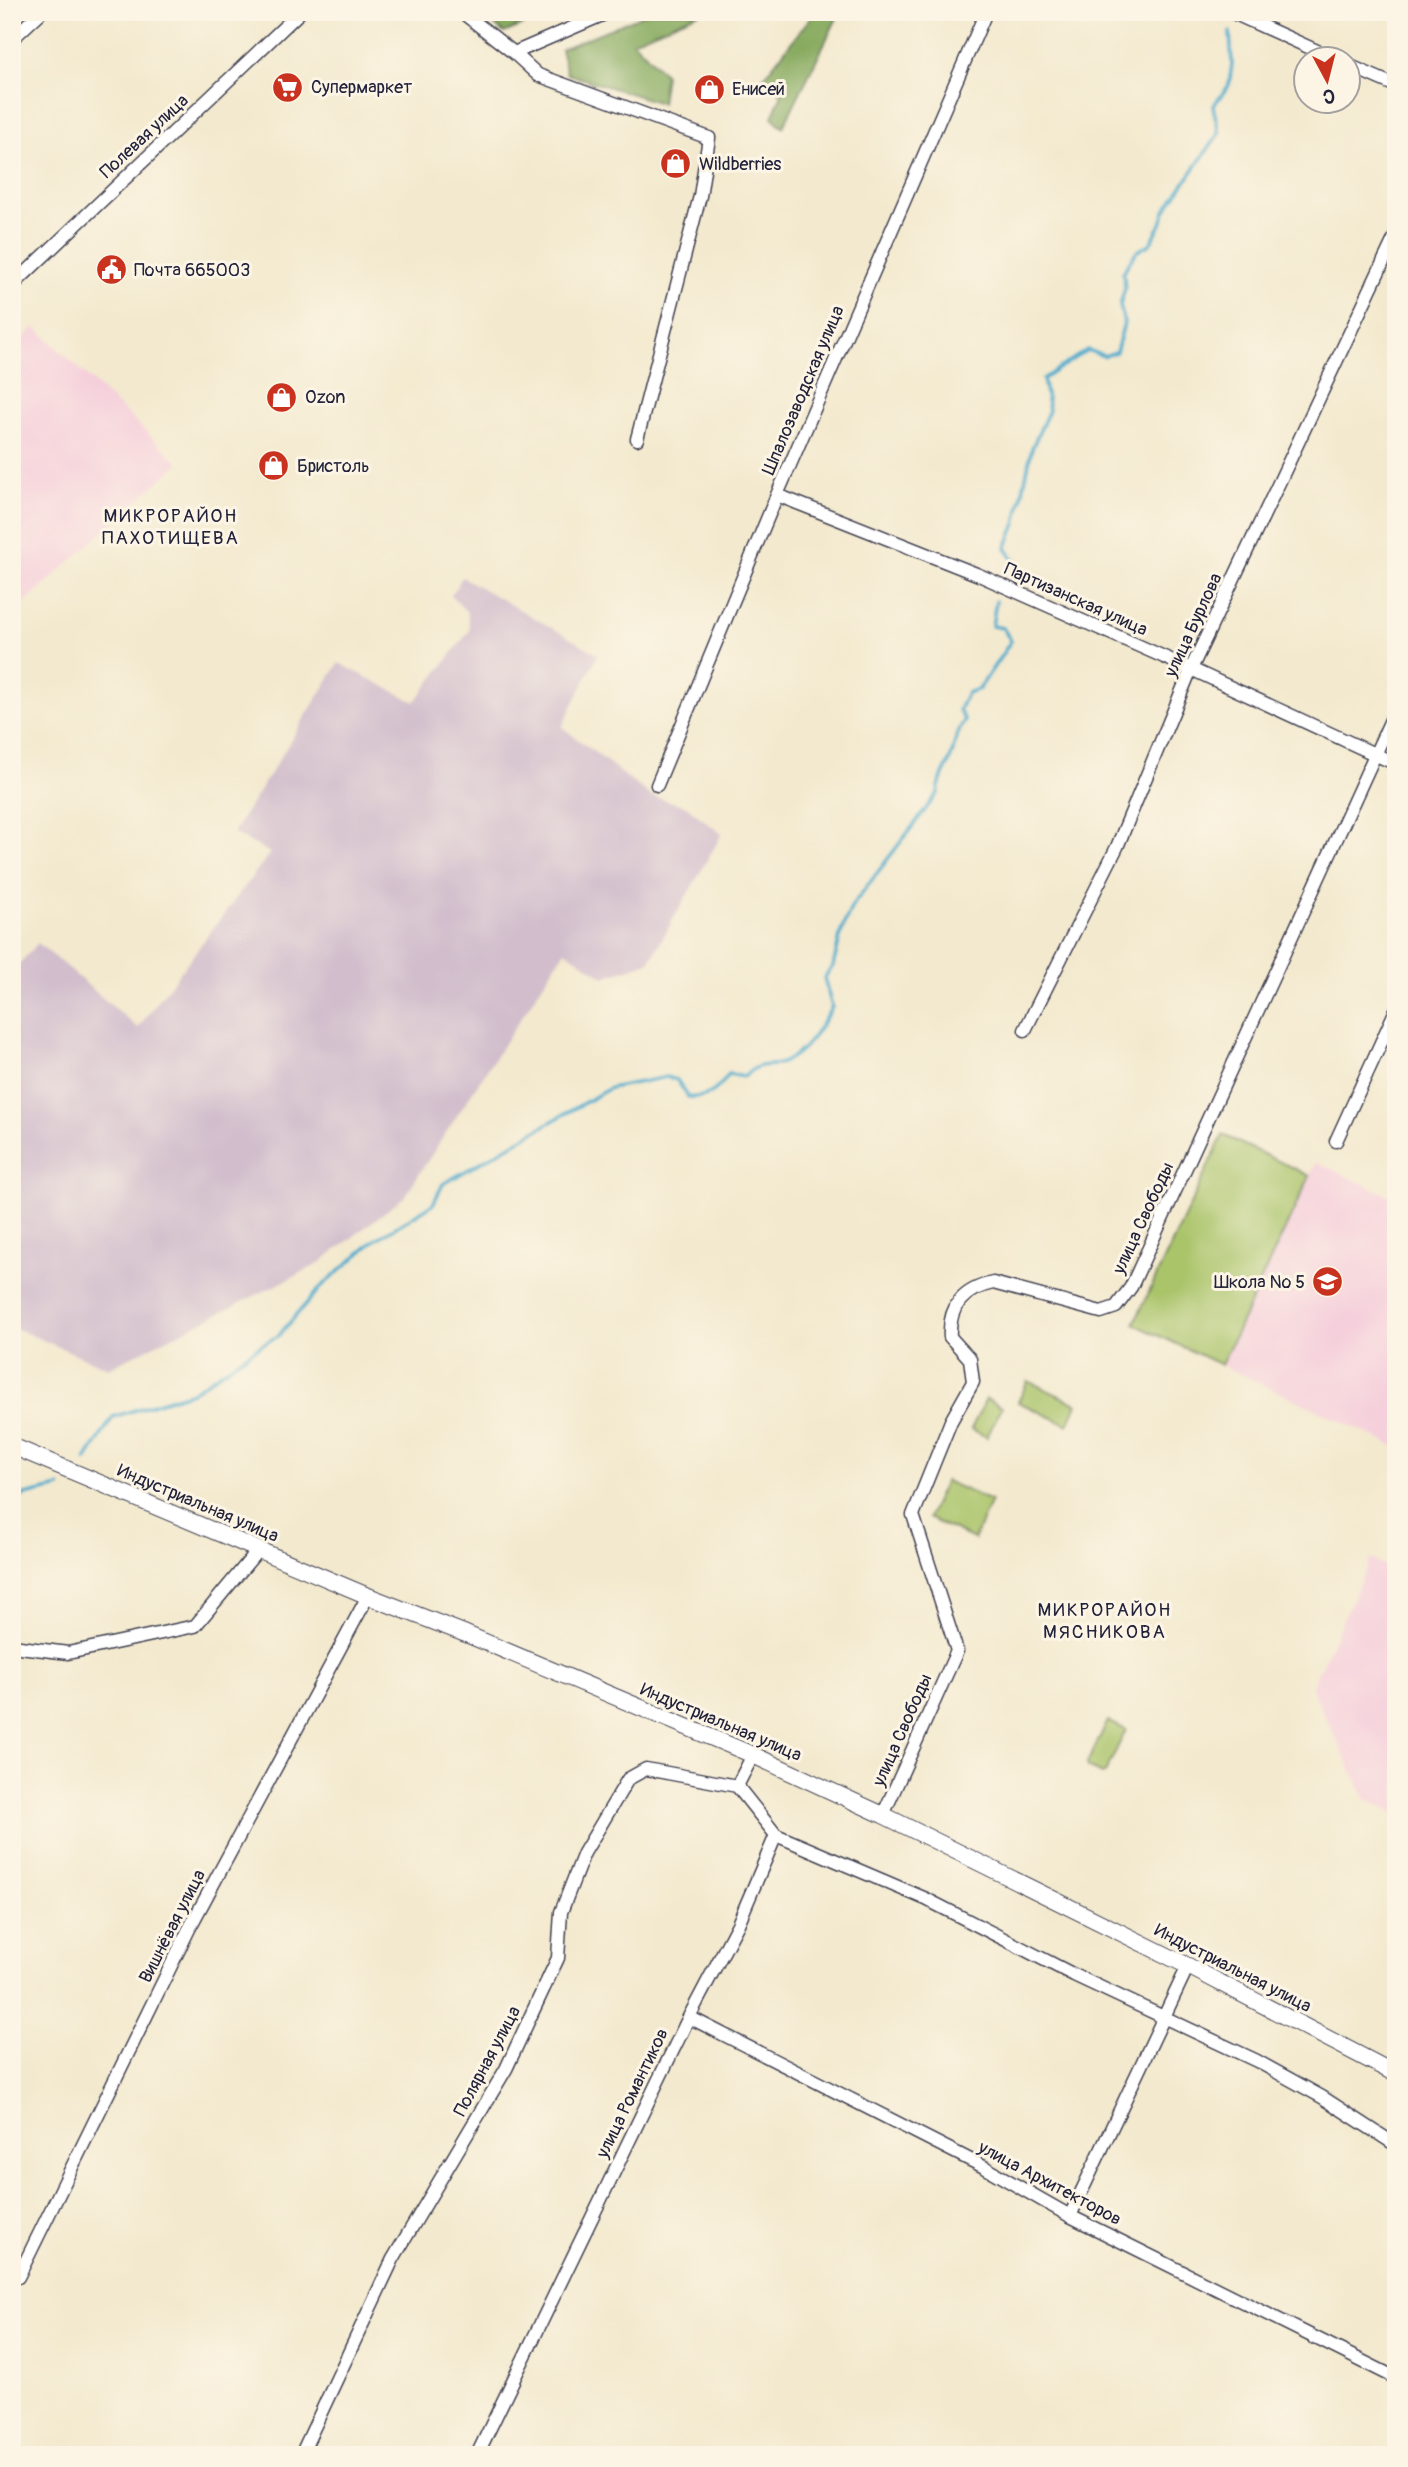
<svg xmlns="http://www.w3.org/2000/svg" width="1408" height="2467" viewBox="0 0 1408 2467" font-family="Pangolin,sans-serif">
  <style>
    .built { fill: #f5cfdb }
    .industrial { fill: #d1bdcc }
    .green { fill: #aac46b; stroke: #667353; stroke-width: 2 }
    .forest { fill: #87aa5f; stroke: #54664d; stroke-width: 2 }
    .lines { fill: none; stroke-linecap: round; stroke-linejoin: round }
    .stream { stroke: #4eabcd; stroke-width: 3.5 }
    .minor-casing { stroke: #414051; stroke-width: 15 }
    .tertiary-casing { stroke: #414051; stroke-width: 18 }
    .minor { stroke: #fff; stroke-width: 12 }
    .tertiary { stroke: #fff; stroke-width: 16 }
    .labels { text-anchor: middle; stroke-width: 6; stroke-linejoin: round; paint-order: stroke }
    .poi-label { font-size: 18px; fill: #22223b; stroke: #fcf5e5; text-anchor: start }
    .street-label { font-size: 18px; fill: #22223b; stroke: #fcf5e5 }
    .neighbourhood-label { font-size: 19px; letter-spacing: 2px; fill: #22223b; stroke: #fcf5e5 }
  </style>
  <rect width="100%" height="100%" fill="#fcf5e5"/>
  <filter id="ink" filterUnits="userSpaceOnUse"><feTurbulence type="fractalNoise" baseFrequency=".0143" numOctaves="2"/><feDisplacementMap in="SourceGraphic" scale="14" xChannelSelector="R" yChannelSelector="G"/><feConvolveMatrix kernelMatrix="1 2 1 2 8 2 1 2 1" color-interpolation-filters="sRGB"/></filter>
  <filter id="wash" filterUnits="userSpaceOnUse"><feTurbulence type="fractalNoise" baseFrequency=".00686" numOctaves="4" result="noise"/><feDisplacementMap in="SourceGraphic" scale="28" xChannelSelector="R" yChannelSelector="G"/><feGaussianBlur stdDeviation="1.57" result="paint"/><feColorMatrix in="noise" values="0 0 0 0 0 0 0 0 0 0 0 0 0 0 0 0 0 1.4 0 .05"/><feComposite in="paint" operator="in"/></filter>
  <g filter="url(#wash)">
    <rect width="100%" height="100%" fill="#f3e9ce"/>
    <!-- built -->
    <path class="built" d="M35 327 179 463 12 614V348Z
      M1316 1162 1396 1199V1447L1221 1365Z
      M1371 1559 1396 1571V1814L1366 1800 1311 1688Z"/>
    <!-- industrial -->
    <path class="industrial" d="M462 577 598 654 562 727 651 796 686 806 722 834 649 962 604 977 565 950 404 1197 317 1265 108 1368 12 1327V972L38 943 138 1028 270 853 233 833 339 663 415 702 470 630 467 612 451 596Z"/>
    <!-- green -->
    <path class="green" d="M1223 1135 1310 1176 1221 1365 1134 1324Z
      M1028 1381 1077 1404 1068 1425 1018 1402Z
      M986 1399 1002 1407 987 1437 971 1429Z
      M945 1481 991 1501 974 1539 928 1518Z
      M1108 1721 1126 1730 1105 1773 1101 1774 1088 1767 1087 1763Z"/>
    <!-- forest -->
    <path class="forest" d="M480 12H552L504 33Z
      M650 12H701L633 41 665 74 661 103 567 74 561 49Z
      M815 12H840L783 127 772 117 782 94 763 78Z"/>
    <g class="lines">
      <!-- stream -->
      <path class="stream" d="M1017 565 1006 548 1016 524 1032 448 1049 410 1043 379 1087 350 1104 356 1116 352 1124 323 1120 305 1125 288 1123 272 1136 252 1150 244 1161 224 1165 211 1219 133 1213 106 1229 85 1232 64 1230 32
        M86 1460 113 1417 192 1392 261 1345 278 1336 321 1287 375 1240 433 1204 443 1184 610 1088 667 1077 677 1080 688 1097C708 1099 718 1090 729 1074L744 1077C762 1058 767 1070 784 1062 807 1051 820 1027 832 1007L824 978 833 966 842 929 852 906 938 793C939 780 944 774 949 762 956 747 953 735 965 721L959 710 967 693 979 689 1011 641 1003 628 992 626 996 601
        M12 1498 60 1487"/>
    </g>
  </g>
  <g filter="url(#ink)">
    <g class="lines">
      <defs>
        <path id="minor" d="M462 12 514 53 609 12
          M1231 12 1337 60
          M12 39 41 12
          M514 53 538 75 709 138 700 196 637 439
          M1348 65 1396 86
          M12 286 300 12
          M777 495 979 575 1191 669 1396 764
          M657 785 777 495 986 12
          M1025 1030 1117 847 1191 669 1396 235
          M1336 1141 1396 1010
          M12 1646 68 1653 195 1626 259 1549
          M883 1815 957 1651 913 1515 951 1421 973 1382 970 1359 950 1337C948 1306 964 1289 993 1283L1101 1312 1116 1307 1131 1287 1396 709
          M776 1835 926 1899 1074 1975 1257 2061 1322 2097 1396 2145
          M689 2017 986 2168 1070 2216 1396 2378
          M1070 2216 1188 1966
          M18 2277 189 1929 368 1596
          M302 2453 393 2259 506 2069 533 2011 558 1958 561 1912 584 1853 628 1779 646 1769 737 1786
          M477 2455 689 2017 738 1924 776 1835 737 1786 753 1755"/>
        <path id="tertiary" d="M12 1446 368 1596 466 1634 753 1755 883 1815 1188 1966 1396 2074"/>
      </defs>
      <!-- minor casing -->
      <use href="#minor" class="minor-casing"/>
      <!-- tertiary casing -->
      <use href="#tertiary" class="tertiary-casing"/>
      <!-- minor -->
      <use href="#minor" class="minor"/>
      <!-- tertiary -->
      <use href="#tertiary" class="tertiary"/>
    </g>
  </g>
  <!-- icons -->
  <defs>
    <symbol id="supermarket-disc" viewBox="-11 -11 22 22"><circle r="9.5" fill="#c8321e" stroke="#fcf5e5"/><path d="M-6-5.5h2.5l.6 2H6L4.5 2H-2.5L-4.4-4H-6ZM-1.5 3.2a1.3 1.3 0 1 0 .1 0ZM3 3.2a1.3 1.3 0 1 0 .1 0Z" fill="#fff"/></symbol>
    <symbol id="shop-disc" viewBox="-11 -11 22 22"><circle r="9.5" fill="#c8321e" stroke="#fcf5e5"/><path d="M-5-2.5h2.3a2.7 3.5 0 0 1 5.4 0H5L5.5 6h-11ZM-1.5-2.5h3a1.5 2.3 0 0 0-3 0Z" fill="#fff"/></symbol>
    <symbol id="civic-disc" viewBox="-11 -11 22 22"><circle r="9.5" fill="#c8321e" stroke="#fcf5e5"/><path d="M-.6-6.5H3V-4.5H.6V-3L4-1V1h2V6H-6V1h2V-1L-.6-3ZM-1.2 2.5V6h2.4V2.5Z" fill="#fff"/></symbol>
    <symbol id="school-disc" viewBox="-11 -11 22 22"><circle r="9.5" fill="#c8321e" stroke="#fcf5e5"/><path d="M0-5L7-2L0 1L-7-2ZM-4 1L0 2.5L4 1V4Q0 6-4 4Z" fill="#fff"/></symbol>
  </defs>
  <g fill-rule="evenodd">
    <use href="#supermarket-disc" x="270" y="70" width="35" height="35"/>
    <use href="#shop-disc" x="692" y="72" width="35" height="35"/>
    <use href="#shop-disc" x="658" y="146" width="35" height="35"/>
    <use href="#civic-disc" x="94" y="252" width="35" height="35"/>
    <use href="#shop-disc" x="264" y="380" width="35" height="35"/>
    <use href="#shop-disc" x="256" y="448" width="35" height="35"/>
    <use href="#school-disc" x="1310" y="1264" width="35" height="35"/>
  </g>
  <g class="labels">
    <!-- poi labels -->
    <g class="poi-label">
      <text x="311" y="93">Супермаркет</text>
      <text x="732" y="95">Енисей</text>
      <text x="699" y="170">Wildberries</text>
      <text x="134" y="276">Почта 665003</text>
      <text x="305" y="403">Ozon</text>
      <text x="297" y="472">Бристоль</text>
      <text x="1305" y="1288" text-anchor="end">Школа № 5</text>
    </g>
    <!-- street labels -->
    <g class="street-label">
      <text transform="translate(144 136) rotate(-43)" y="6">Полевая улица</text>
      <text transform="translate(803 390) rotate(-67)" y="6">Шпалозаводская улица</text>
      <text transform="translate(1076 599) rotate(24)" y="6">Партизанская улица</text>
      <text transform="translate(1193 625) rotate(-65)" y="6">улица Бурлова</text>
      <text transform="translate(1143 1218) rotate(-65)" y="6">улица Свободы</text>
      <text transform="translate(198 1503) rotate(23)" y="6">Индустриальная улица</text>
      <text transform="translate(721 1722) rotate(23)" y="6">Индустриальная улица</text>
      <text transform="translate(902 1730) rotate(-66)" y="6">улица Свободы</text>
      <text transform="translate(172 1926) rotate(-63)" y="6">Вишнёвая улица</text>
      <text transform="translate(1233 1968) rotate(27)" y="6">Индустриальная улица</text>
      <text transform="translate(487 2061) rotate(-62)" y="6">Полярная улица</text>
      <text transform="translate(632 2093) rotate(-64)" y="6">улица Романтиков</text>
      <text transform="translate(1050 2183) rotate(28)" y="6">улица Архитекторов</text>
    </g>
    <!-- neighbourhood labels -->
    <g class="neighbourhood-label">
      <text x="171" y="522">МИКРОРАЙОН<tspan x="171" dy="22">ПАХОТИЩЕВА</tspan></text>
      <text x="1105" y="1616">МИКРОРАЙОН<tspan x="1105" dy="22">МЯСНИКОВА</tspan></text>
    </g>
  </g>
  <!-- margin -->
  <rect width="1408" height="2467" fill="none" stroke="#fcf5e5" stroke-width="42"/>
  <!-- north arrow -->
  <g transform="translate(1327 80) rotate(173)"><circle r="33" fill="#fcf5e5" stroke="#a5a1a1" stroke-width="2"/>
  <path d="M0-5L12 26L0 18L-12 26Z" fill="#c8321e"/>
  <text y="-10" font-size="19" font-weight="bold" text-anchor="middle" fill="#22223b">С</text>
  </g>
</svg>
